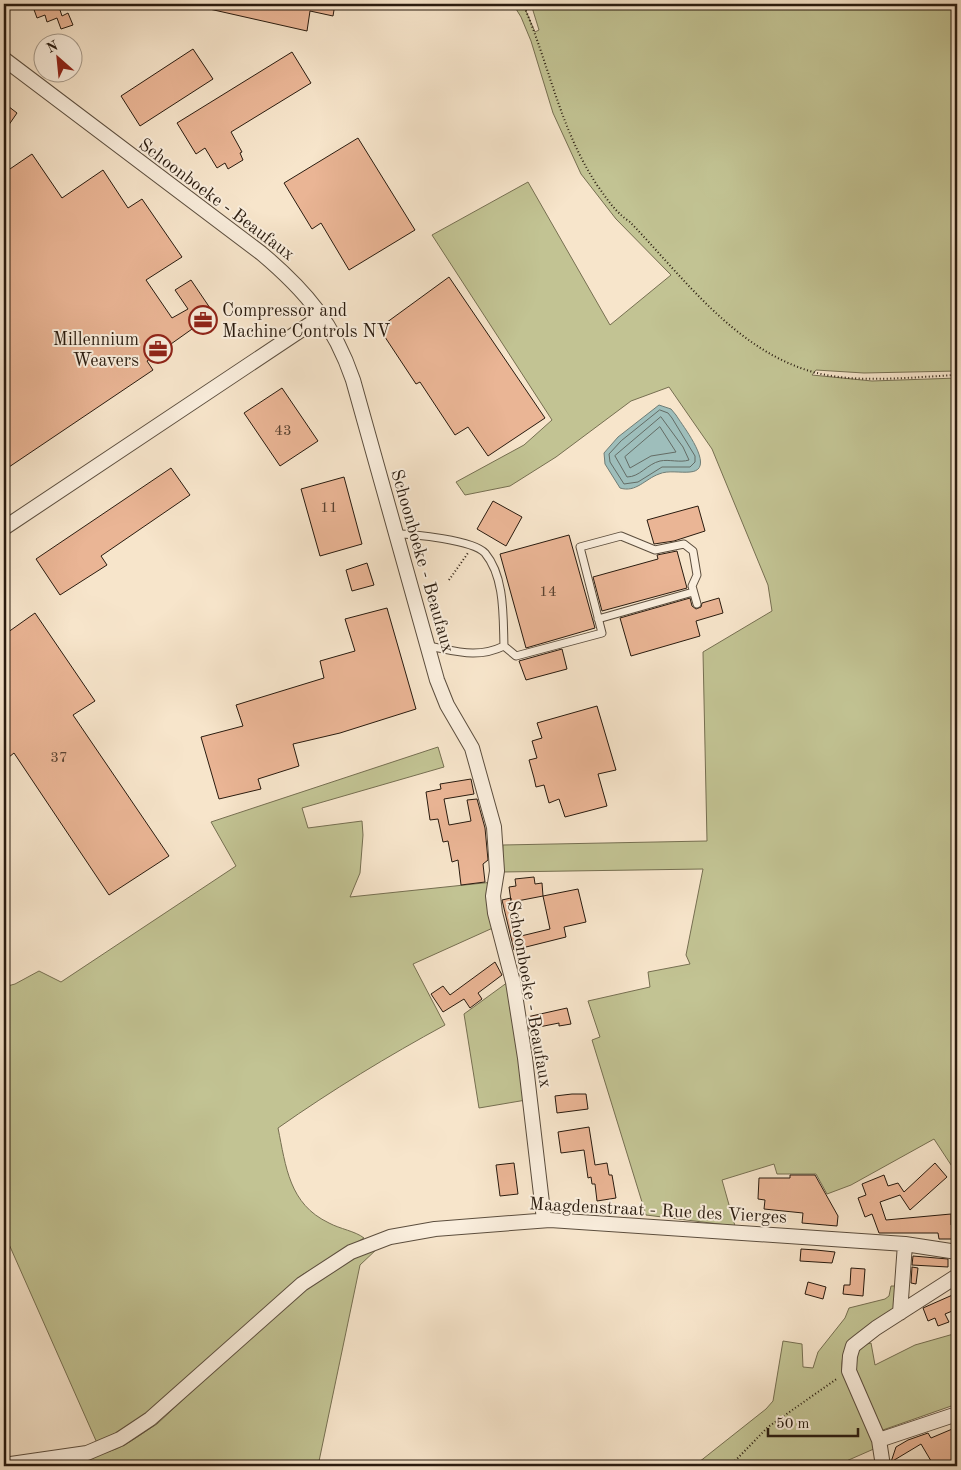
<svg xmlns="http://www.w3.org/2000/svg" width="961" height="1470" viewBox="0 0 961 1470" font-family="'Old Standard TT',serif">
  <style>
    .green { fill: #c2c393; stroke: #766f51 }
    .water { fill: #9ebebb; stroke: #6f7d76 }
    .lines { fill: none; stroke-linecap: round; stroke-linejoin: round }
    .shore { stroke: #646c65; stroke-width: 1 }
    .building { fill: #eab595; stroke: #291b0f; fill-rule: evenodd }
    .service-casing { stroke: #5c4e3e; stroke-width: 9 }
    .minor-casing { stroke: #5c4e3e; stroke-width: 16 }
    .path { stroke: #291b0f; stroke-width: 2; stroke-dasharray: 1 2.5; stroke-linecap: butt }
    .service { stroke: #faeedd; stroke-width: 7 }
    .minor { stroke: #faeedd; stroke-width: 14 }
    .labels { text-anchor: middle; stroke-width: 4; stroke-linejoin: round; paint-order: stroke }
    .number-label { font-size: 15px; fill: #594230 }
    .street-label { font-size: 18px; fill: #291b0f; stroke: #faeedd }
    .poi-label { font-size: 18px; fill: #291b0f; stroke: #faeedd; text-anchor: start }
  </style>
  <rect width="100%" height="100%" fill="#f7e5cb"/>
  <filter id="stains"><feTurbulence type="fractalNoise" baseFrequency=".004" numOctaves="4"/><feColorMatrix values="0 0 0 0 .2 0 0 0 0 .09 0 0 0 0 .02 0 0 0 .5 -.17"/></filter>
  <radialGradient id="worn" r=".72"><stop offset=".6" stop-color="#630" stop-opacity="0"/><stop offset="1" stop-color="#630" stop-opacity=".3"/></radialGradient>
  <!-- green -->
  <path class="green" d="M513 4H523L535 32 539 30 531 4H957V371L864 373 816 370 812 375 872 381 957 378V1174L934 1139 851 1185 827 1194 816 1174H777L774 1164 722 1180 735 1226 646 1215 592 1040 600 1037 588 1001 650 987 648 972 690 964 686 955 703 869 502 872 503 845 707 841 703 652 772 611 768 585 712 449 669 387 631 401 556 457 510 486 465 495 456 482 524 445 552 420 432 235 528 182 610 325 671 275 616 219 581 174 553 113 531 41 521 17Z
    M438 747 444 767 302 808 308 828 362 821 363 835 360 873 350 897 493 882 495 927 413 964 445 1025C388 1056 332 1090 278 1128 286 1167 289 1204 329 1223 340 1229 355 1231 364 1238L302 1275 153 1408 132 1424 97 1443 4 1233V987L15 984 39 971 61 982 236 866 211 822Z
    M508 982 526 1100 479 1108 464 1014Z
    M378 1248 360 1265 318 1466H19C51 1462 86 1461 116 1449 130 1443 144 1432 157 1424L302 1288 344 1260Z
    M891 1286H898L894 1308C872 1327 839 1337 842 1370L876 1448 835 1466H694L766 1409 773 1401 783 1341 802 1344 803 1367 813 1368 818 1352 845 1318 849 1308 885 1299 889 1296Z
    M957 1333V1404L880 1431C871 1411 833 1350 871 1343L875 1365 915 1345Z"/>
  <!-- water -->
  <path class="water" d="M659 405 671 409 676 415C682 425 718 470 690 472 680 473 668 470 659 474 645 479 636 493 620 488L605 464 604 453 618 437Z"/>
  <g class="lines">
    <!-- shore -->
    <path class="shore" d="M660 410 668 413 672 418 695 456V462L690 467H662L638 482 624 484 610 462 609 454 621 441Z
      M661 417 683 447 689 460C680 463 669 459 660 461 647 464 640 477 627 477L615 456Z
      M660 427 676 452 651 456 630 468 625 457Z"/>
  </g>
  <!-- building -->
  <path class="building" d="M32 4H58L62 16 68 13 73 25 61 29 57 18 47 22 45 15 37 18Z
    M205 4H335L333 16 310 11 307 31 205 8Z
    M193 49 213 79 140 126 121 96Z
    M292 52 311 83 231 132 242 152 240 153 243 160 228 169 225 163 217 168 205 148 196 154 177 123Z
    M4 103 17 113 4 132Z
    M358 138 415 230 349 270 321 223 312 229 284 183Z
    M32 154 62 198 103 170 128 208 142 199 182 257 146 280 172 318 188 309 175 290 191 280 210 308 205 312 209 317 147 361 153 370 9 467 4 458V173Z
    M449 277 545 418 488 456 468 427 455 435 420 382 416 384 379 328Z
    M282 388 318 441 280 466 244 413Z
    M171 468 190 495 101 556 107 565 60 595 36 559Z
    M344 477 362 544 320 556 301 489Z
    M493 501 522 517 506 546 477 529Z
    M698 506 705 531 674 541 654 544 647 520Z
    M569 535 595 628 526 648 500 554Z
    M677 551 687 588 602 611 593 577 658 559 657 555Z
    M367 563 374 585 352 591 346 570Z
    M690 598 692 606 696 609 701 607 702 603 719 598 723 613 696 621 700 636 631 656 620 618Z
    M387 608 416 709 340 733 293 744 299 766 258 779 261 789 219 799 201 737 243 726 236 705 324 678 320 661 355 651 345 619Z
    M35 613 95 701 73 715 169 856 109 895 14 753 4 761V635Z
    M562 649 567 669 526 680 519 661Z
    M597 706 616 770 598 774 607 806 565 817 559 799 549 803 544 785 536 787 534 778 529 760 537 758 532 741 542 738 537 723Z
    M471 779 474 794 444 799 449 825 471 821 467 800 477 799 485 828 488 860 483 864 485 882 461 885 458 860 452 862 448 841 443 842 438 819 430 820 426 792 441 789 440 784Z
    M534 877 535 884 542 883 543 896 578 889 586 922 564 927 566 937 514 950 502 900 511 898V901L509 887 516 886 515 879ZM543 896 550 929 521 936 512 902Z
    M495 962 502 975 478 993 482 999 470 1008 464 999 443 1012 431 994 443 986 450 995Z
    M567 1008 571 1024 559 1026V1023L529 1029 527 1017Z
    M572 1094H586L588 1109 557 1113 555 1096Z
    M589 1127 595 1165 607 1163 609 1175H612L616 1198 597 1201 595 1184H592L591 1177 588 1178 584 1150 561 1153 558 1132Z
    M514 1163 518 1194 500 1196 496 1165Z
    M935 1163 947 1177 910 1210 900 1195 880 1202 886 1220 951 1214V1225H957V1239H939L938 1233H879L872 1214 865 1217 858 1198 866 1195 862 1184 884 1175 888 1186 898 1183 904 1192Z
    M790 1175H815L838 1216 837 1226 802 1223 803 1213 764 1209 765 1200 758 1199 759 1178H790Z
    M801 1249 816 1250 835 1252 832 1263 800 1261Z
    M913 1256 948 1259V1267L912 1265Z
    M912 1267 918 1268 916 1284 911 1283Z
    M851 1268 865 1269 863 1296 843 1294 844 1285H850Z
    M808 1282 826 1287 823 1299 805 1294Z
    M957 1293V1309L945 1314 949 1322 938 1326 935 1318 928 1321 923 1308Z
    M957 1427V1466H934L921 1444 891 1462 896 1447 908 1440 928 1433 931 1438Z"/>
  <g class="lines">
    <defs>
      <path id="service" d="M396 534C414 534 473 540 485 553 505 577 503 617 504 646 477 659 456 651 428 646
        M598 619 693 592
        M504 646 516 656 602 633 580 547 621 536 655 550 684 544 693 551 697 575 692 586 697 604"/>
      <path id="minor" d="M4 59 261 253C306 291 334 324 353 380L437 680 447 705 472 748 494 827 497 871 493 896 495 913 513 982 525 1058 544 1220
        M4 528 322 316
        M900 1313 905 1244
        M879 1440 957 1414
        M4 1465 87 1453 120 1439 150 1419 302 1284 351 1252 390 1237 435 1229 550 1220 905 1244 957 1252
        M883 1466 879 1440 849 1371 850 1356 853 1346 858 1342 876 1328 957 1276"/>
    </defs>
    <!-- service casing -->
    <use href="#service" class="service-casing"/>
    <!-- minor casing -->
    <use href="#minor" class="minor-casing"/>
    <!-- path -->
    <path class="path" d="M523 4C550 66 559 127 597 185 607 199 615 212 630 222 683 277 735 350 813 372 856 384 913 377 957 375
      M449 580 468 553
      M730 1466 768 1427 838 1378"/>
    <!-- service -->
    <use href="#service" class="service"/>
    <!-- minor -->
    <use href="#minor" class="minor"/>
  </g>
  <!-- icons -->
  <defs>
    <symbol id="office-ring" viewBox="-11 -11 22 22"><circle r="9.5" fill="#faeedd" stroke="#8f2418" stroke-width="1.5"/><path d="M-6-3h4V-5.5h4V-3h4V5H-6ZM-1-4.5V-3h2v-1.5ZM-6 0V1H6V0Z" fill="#8f2418"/></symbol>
  </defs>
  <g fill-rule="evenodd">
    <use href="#office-ring" x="187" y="304" width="32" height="32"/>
    <use href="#office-ring" x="142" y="333" width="32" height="32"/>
  </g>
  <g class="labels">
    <!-- number labels -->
    <g class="number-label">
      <text x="283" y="435">43</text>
      <text x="329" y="512">11</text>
      <text x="548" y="596">14</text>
      <text x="59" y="762">37</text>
    </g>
    <!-- street labels -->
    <g class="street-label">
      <text transform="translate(217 199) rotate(37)" y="6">Schoonboeke - Beaufaux</text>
      <text transform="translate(423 561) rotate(74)" y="6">Schoonboeke - Beaufaux</text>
      <text transform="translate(530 994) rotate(80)" y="6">Schoonboeke - Beaufaux</text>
      <text transform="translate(658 1210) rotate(3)" y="6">Maagdenstraat - Rue des Vierges</text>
    </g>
    <!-- poi labels -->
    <g class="poi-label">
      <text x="222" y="316">Compressor and<tspan x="222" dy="21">Machine Controls NV</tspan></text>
      <text x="139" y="345" text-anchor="end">Millennium<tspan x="139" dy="21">Weavers</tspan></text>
    </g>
  </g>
  <!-- margin -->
  <rect width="961" height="1470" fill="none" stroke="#f7e5cb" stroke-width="20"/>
  <rect x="5" y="5" width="951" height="1460" fill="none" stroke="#291b0f" stroke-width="2.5"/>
  <rect x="10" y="10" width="941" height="1450" fill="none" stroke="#291b0f"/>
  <!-- north arrow -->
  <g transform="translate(58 58) rotate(333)"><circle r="24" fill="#faeedd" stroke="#a69a8b"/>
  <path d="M0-4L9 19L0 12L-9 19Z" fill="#8f2418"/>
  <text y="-8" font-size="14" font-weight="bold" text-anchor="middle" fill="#291b0f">N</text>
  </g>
  <!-- scale -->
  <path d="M768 1428v8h90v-8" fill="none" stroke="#291b0f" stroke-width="2.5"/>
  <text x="776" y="1428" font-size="15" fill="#291b0f" stroke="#faeedd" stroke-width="4" paint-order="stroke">50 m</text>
  <rect width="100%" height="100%" filter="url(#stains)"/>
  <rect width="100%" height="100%" fill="url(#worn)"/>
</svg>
